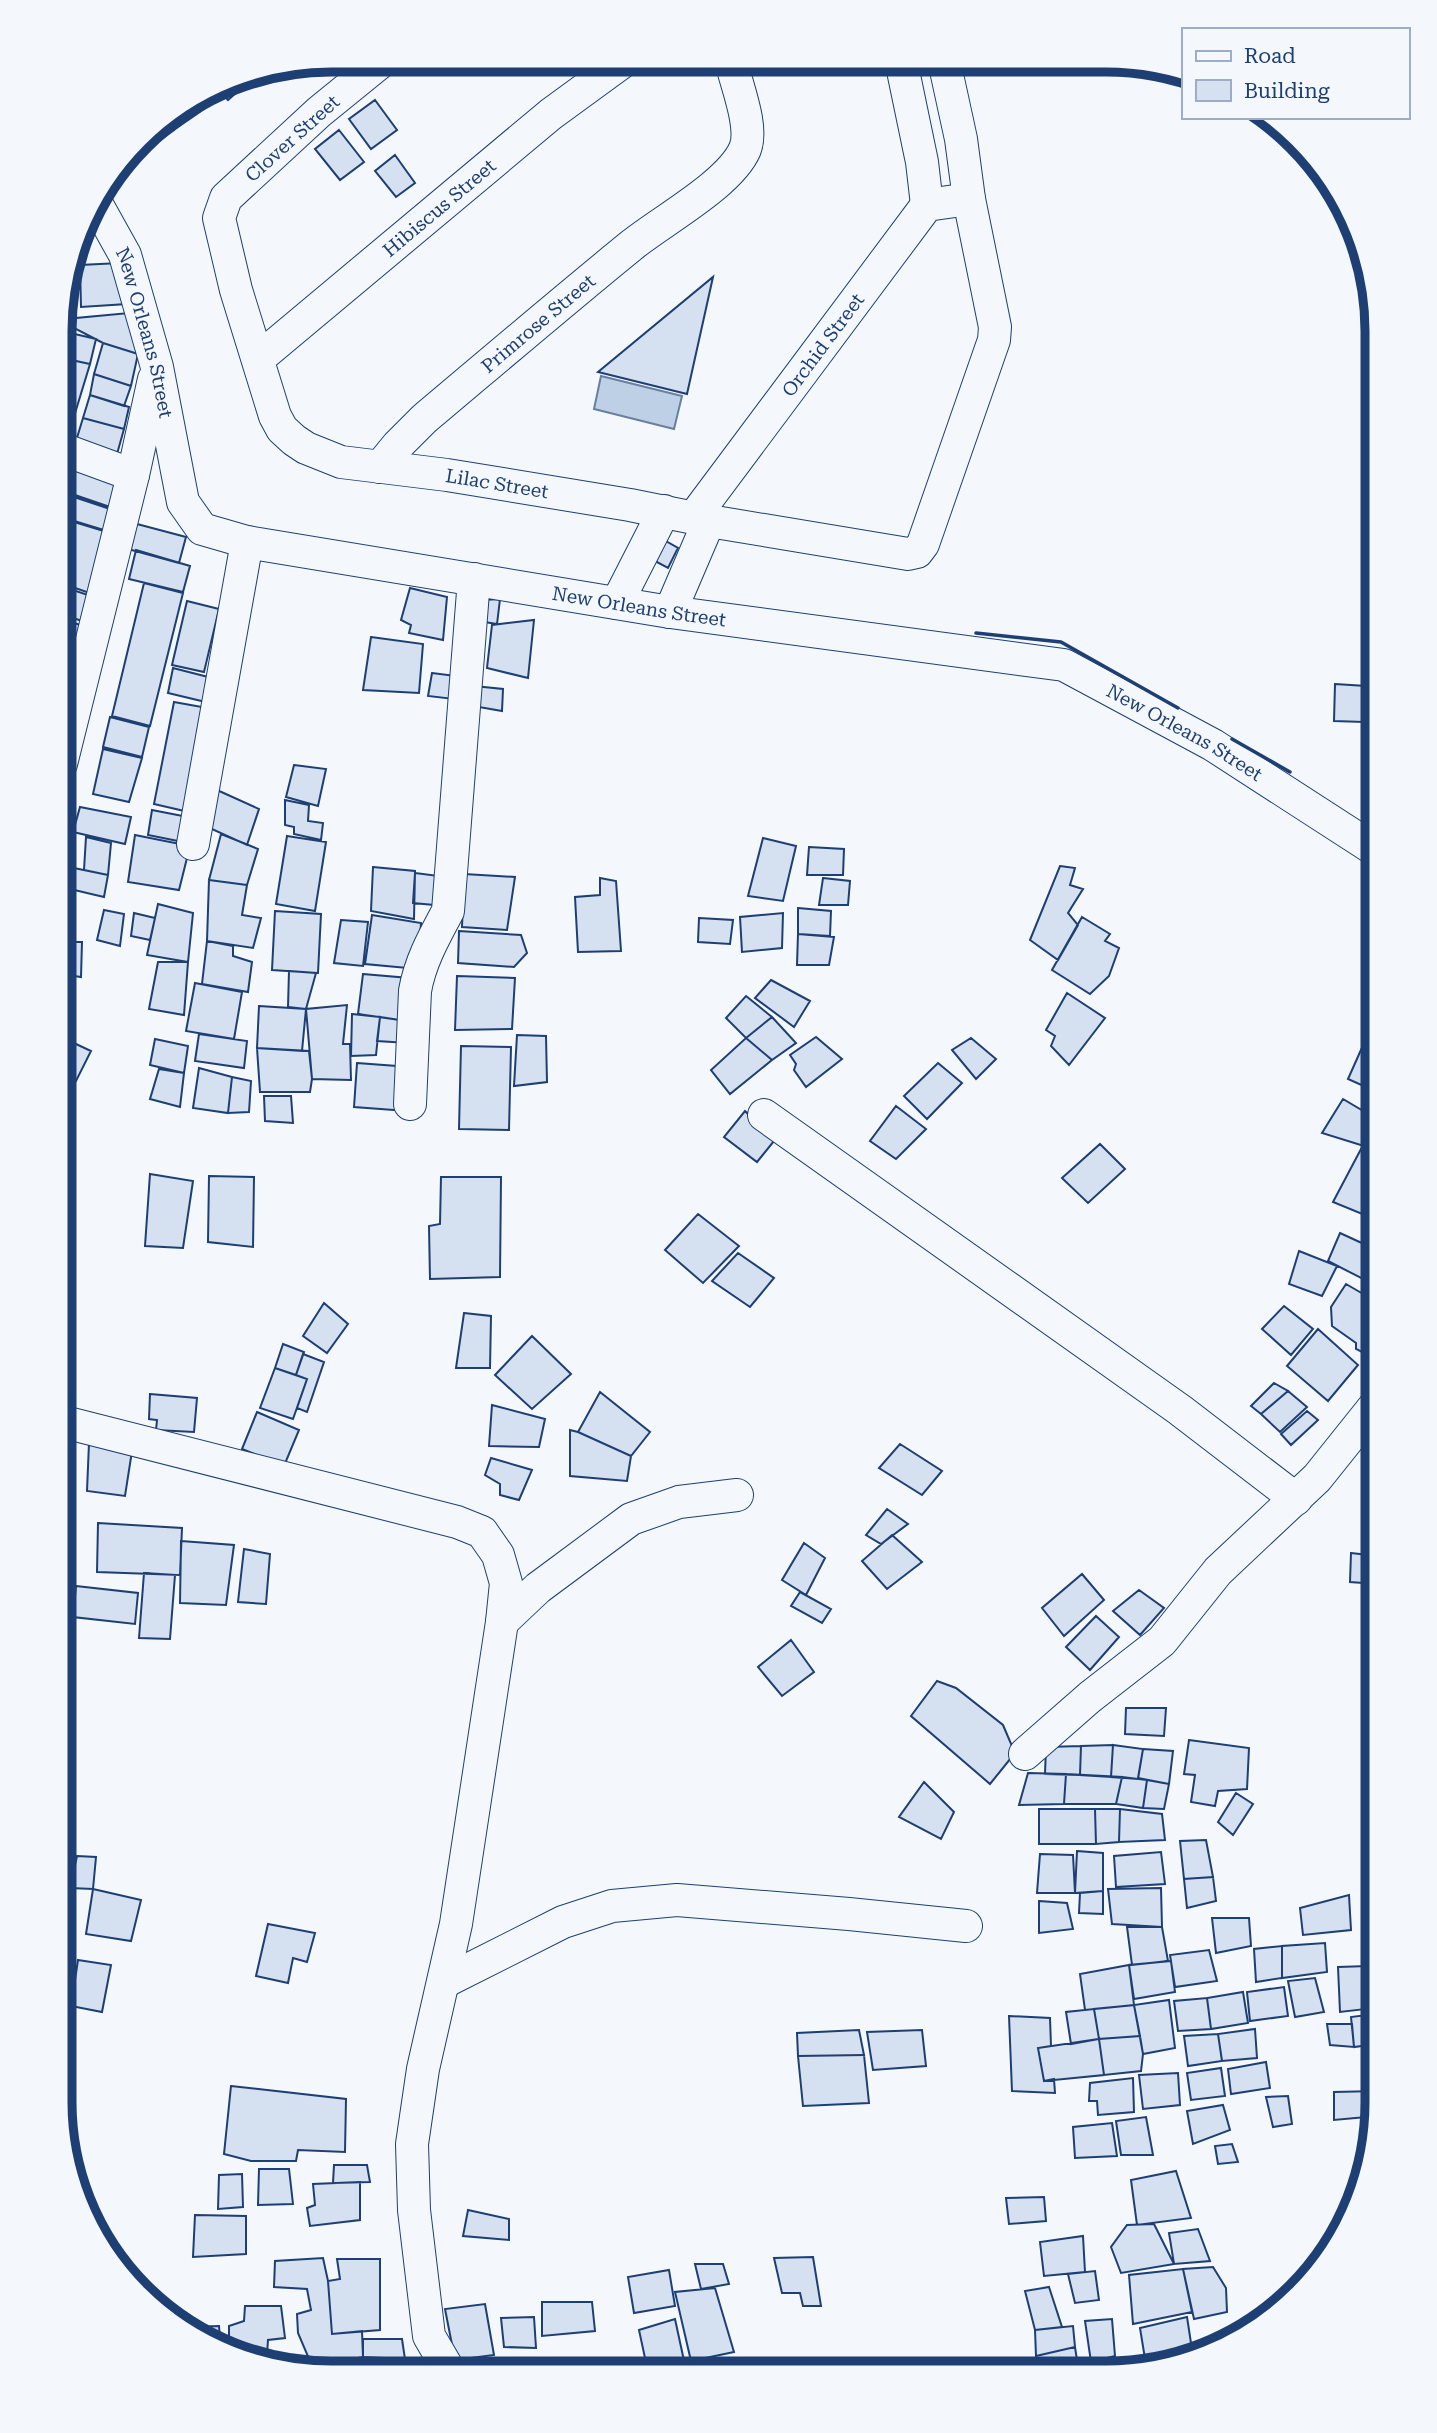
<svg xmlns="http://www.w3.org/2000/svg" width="1437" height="2433" viewBox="0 0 1437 2433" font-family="'Roboto Serif',serif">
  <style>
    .water { fill: #bed0e5; stroke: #687fa3; stroke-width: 2 }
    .building { fill: #d5e0f0; stroke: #1d3f73; stroke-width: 2 }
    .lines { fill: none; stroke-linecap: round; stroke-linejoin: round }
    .minor-casing { stroke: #1d3f73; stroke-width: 34 }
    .minor { stroke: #f4f7fb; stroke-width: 32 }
    .wall { stroke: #1d3f73; stroke-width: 3.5 }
    .labels { text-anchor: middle; stroke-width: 5; stroke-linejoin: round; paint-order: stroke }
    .street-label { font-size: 19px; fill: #1d3f73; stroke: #f4f7fb }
    .rim { fill: none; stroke: #1d3f73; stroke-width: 9 }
  </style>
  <rect width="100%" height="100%" fill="#f4f7fb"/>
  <!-- water -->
  <path class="water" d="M601 376 682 396 674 429 594 409Z"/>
  <!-- building -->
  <path class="building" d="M239 78 245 85 228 100 216 87 227 80Z
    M216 87 222 93 204 109 197 99Z
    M197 99 204 109 188 120 180 109Z
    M375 100 397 130 371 149 349 119Z
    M180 109 188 120 174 130 165 119Z
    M165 119 174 130 156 143 148 132Z
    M339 130 364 162 340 180 315 149Z
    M148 132 156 143 136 158 132 153Z
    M395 155 415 183 396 197 375 171Z
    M120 263 127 304 81 307 80 265Z
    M713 277 687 394 598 372Z
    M129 313 138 354 103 343 74 328 76 318Z
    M62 331 96 339 90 364 62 358Z
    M103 343 138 354 131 386 94 374Z
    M62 358 90 364 69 433 62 431Z
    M94 374 131 386 124 406 90 395Z
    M90 395 129 407 124 429 83 418Z
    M83 418 124 429 117 454 76 441Z
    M76 469 118 483 110 507 69 493Z
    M62 493 113 510 107 531 61 517Z
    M61 518 107 532 95 595 61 583Z
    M137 524 186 537 179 563 128 549Z
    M664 540 678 548 668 568 653 560Z
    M136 550 190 566 183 592 129 579Z
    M144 583 183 593 150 726 112 716Z
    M61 586 94 597 85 622 61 614Z
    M410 588 447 597 443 640 409 633 411 625 401 620Z
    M500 599 497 624 478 621 483 600Z
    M187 601 219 609 204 672 172 665Z
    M61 619 87 627 76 666 61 662Z
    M534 620 528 678 487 668 492 625Z
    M371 637 423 644 419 693 363 690Z
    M173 668 220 680 214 704 168 693Z
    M432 673 464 677 462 700 428 696Z
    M1335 684 1366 686 1364 722 1334 721Z
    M474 686 503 689 502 711 473 706Z
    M174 702 213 709 193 813 154 804Z
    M110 717 149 727 142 757 103 747Z
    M103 749 142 758 129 802 93 794Z
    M294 765 326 769 318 806 286 797Z
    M217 790 259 809 247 845 203 825Z
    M285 800 309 805 308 821 323 823 321 840 294 834V827L285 825Z
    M80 807 131 817 125 844 73 832Z
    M152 810 193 818 188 843 148 835Z
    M221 834 258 849 247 885 209 880Z
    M135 835 190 846 179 890 128 882Z
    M287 836 326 842 315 911 276 904Z
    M86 837 111 843 108 875 84 870Z
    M763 838 796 846 783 901 748 896Z
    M809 847 844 849 843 875H807Z
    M1060 866 1075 868 1070 885 1083 889 1068 913 1078 925 1058 960 1030 940Z
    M373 867 415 871 414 919 371 911Z
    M74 868 108 875 104 897 70 889Z
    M415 873 447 877 445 906 413 903Z
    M464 874 515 877 507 930 462 927Z
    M600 878 616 881 621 951 578 952 575 897 600 895Z
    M823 878 850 881 848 905H819Z
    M209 880 247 885 242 915 261 918 253 948 207 941Z
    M158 904 193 913 188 962 147 955Z
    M798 908 831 911 830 936 798 934Z
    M104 910 124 914 120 946 97 940Z
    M275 911 321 914 318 973 272 970Z
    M134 913 155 918 150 940 131 936Z
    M783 913 782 948 742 952 740 917Z
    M372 915 421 923 418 969 365 964Z
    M1082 917 1110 934 1105 941 1119 948 1109 976 1090 994 1052 970Z
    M699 918 733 920 730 944 698 942Z
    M341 920 368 922 363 966 334 963Z
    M459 931 521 935 527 953 514 967 458 963Z
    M798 934 834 937 829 965H797Z
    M207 941 233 946V956L252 962 248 992 202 984Z
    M61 942H82L81 977 61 974Z
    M158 962H188L184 1015 149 1009Z
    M289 971 316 973 306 1009 288 1007Z
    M363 974 409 978 407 1021 358 1014Z
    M457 976 515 978 512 1029 455 1030Z
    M771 980 810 1001 794 1027 755 998Z
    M195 983 242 992 234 1039 186 1031Z
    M1067 993 1105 1018 1069 1065 1051 1046 1055 1036 1046 1030Z
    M746 996 772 1017 746 1038 726 1018Z
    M347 1005 343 1044H350L351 1080 312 1079 306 1009Z
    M259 1006 306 1009 302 1051 257 1048Z
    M352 1014 380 1017 376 1055 351 1056Z
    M380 1017 407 1021 408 1043 377 1041Z
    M772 1017 796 1043 772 1060 746 1038Z
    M199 1034 247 1041 244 1068 195 1061Z
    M1368 1034 1377 1037V1092L1348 1079Z
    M517 1035 546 1036 547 1082 514 1086Z
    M61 1037 91 1051 76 1081 61 1073Z
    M816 1037 842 1059 806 1087 794 1070 796 1064 790 1055Z
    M746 1038 772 1060 730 1094 711 1070Z
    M971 1038 996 1059 976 1079 952 1050Z
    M155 1039 188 1046 184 1073 150 1065Z
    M461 1046 511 1047 509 1130 459 1129Z
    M257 1048 309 1051 312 1079 310 1092H260Z
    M357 1063 410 1067 407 1111 354 1107Z
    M938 1063 962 1083 927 1119 904 1096Z
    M199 1068 232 1077 228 1113 193 1108Z
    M159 1069 184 1073 180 1107 150 1099Z
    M232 1077 251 1081 249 1112 228 1113Z
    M264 1096H291L293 1123 265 1121Z
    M1343 1099 1375 1118 1364 1146 1322 1133Z
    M1373 1099 1377 1102V1150L1364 1146 1375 1118 1365 1113Z
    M896 1106 926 1129 896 1159 870 1141Z
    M745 1111 774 1141 757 1162 724 1137Z
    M1100 1144 1125 1169 1088 1203 1062 1178Z
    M1361 1149 1377 1155V1220L1333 1202Z
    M150 1174 193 1181 183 1248 145 1246Z
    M209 1176 254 1177 253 1247 208 1242Z
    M441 1177H501L500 1277 430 1279 429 1226 440 1224Z
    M698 1214 739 1246 703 1283 665 1250Z
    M1340 1233 1377 1250V1266L1369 1282 1328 1261Z
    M1299 1251 1337 1266 1322 1296 1289 1284Z
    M738 1253 774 1278 750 1307 712 1281Z
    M1346 1284 1377 1302V1343L1368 1355 1356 1349V1343L1332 1326 1331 1307Z
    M324 1303 348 1324 327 1353 303 1336Z
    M1284 1306 1313 1329 1291 1355 1262 1329Z
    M464 1313 491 1316 490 1368H456Z
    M60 1318 73 1321 63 1364 60 1363Z
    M1318 1329 1358 1365 1328 1401 1287 1366Z
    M532 1336 571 1374 532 1409 495 1375Z
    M283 1344 304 1352 296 1375 275 1368Z
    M303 1354 324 1362 307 1412 297 1408 307 1379 296 1375Z
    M275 1368 307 1379 293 1419 260 1408Z
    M1274 1383 1288 1391 1261 1414 1251 1406Z
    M1288 1391 1307 1407 1280 1432 1261 1414Z
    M600 1392 650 1432 631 1456 578 1432Z
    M150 1394 197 1398 194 1432 156 1430 157 1420 149 1419Z
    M492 1405 545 1419 539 1447 489 1446Z
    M1307 1411 1318 1420 1291 1445 1281 1434Z
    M257 1412 299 1430 284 1466 242 1449Z
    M570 1430 578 1432 631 1456 627 1481 570 1476Z
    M89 1443 132 1451 125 1496 87 1491Z
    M900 1444 942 1471 922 1495 879 1468Z
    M491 1458 532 1470 519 1500 500 1495V1484L485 1475Z
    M887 1509 908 1524 881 1544 866 1535Z
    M98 1523 182 1528 180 1575 97 1572Z
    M892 1535 922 1562 887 1589 862 1561Z
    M181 1541 234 1545 226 1605 180 1603Z
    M804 1543 825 1558 806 1595 782 1580Z
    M244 1549 270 1554 266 1604 238 1602Z
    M1351 1553 1377 1556V1584L1350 1582Z
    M144 1573 175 1575 170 1639 139 1638Z
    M1082 1574 1104 1600 1064 1636 1042 1608Z
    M1365 1583 1377 1584V1609H1364Z
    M76 1586 138 1593 135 1624 73 1617Z
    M1139 1590 1164 1608 1140 1635 1113 1611Z
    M800 1592 831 1609 822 1623 791 1606Z
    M1096 1616 1119 1637 1090 1670 1066 1647Z
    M791 1640 814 1672 782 1696 758 1667Z
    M937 1681 956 1688 1003 1725 1015 1753 990 1784 911 1716Z
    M1126 1708H1166L1164 1736 1125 1734Z
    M1189 1740 1249 1748 1247 1789 1218 1791 1215 1806 1191 1802 1195 1775 1184 1774Z
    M1113 1745 1143 1749 1138 1779 1111 1777Z
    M1113 1745 1111 1777 1080 1775 1081 1746Z
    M1081 1746 1080 1775 1045 1774 1046 1747Z
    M1143 1749 1173 1751 1169 1784 1138 1778Z
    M1028 1773 1066 1774 1064 1804 1019 1805Z
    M1066 1774 1122 1777 1116 1804H1064Z
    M1122 1777 1147 1780 1143 1808 1116 1804Z
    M1147 1780 1169 1784 1164 1809 1143 1808Z
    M924 1782 954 1812 941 1839 899 1817Z
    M1236 1793 1253 1804 1233 1835 1218 1822Z
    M1039 1809H1095L1096 1844H1039Z
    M1095 1809H1120L1119 1842 1096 1844Z
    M1120 1809 1162 1814 1165 1840 1119 1842Z
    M1206 1840 1213 1877 1184 1879 1180 1841Z
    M1077 1851 1103 1853V1891L1075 1893Z
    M1161 1852 1165 1884 1116 1887 1114 1856Z
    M1040 1854 1073 1855 1075 1893H1037Z
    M77 1856 96 1857 93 1889 70 1888Z
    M1213 1877 1216 1901 1187 1908 1184 1879Z
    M60 1887 70 1888 67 1932 60 1931Z
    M1161 1888 1162 1927 1112 1924 1108 1889Z
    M93 1889 141 1900 131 1941 86 1934Z
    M1103 1891V1914L1079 1913 1080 1893Z
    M1349 1895 1351 1930 1303 1935 1300 1908Z
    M1039 1901 1067 1903 1073 1929 1039 1933Z
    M1212 1918H1249L1251 1946 1216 1953Z
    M268 1924 315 1933 307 1962 293 1958 288 1983 256 1976Z
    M1127 1927H1162L1168 1961 1132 1965Z
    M1325 1943 1327 1972 1282 1978V1946Z
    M1282 1946V1978L1256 1982 1254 1949Z
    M1209 1950 1217 1981 1175 1987 1170 1955Z
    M78 1960 111 1965 102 2012 71 2006Z
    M1171 1961 1175 1992 1134 1999 1129 1965Z
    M1129 1965 1134 2005 1085 2010 1080 1974Z
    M1368 1966 1375 2008 1340 2012 1338 1967Z
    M1315 1978 1324 2012 1295 2017 1288 1981Z
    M1284 1987 1288 2016 1250 2021 1247 1992Z
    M1243 1992 1248 2023 1211 2029 1207 1998Z
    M1207 1998 1211 2029 1178 2031 1174 2001Z
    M1169 2000 1175 2048 1143 2054 1134 2005Z
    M1134 2005 1140 2036 1099 2039 1094 2009Z
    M1094 2009 1099 2039 1071 2044 1066 2012Z
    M1374 2014 1377 2044 1354 2047 1351 2017Z
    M1009 2016 1050 2018 1051 2046 1038 2048 1044 2081 1054 2079 1055 2093 1012 2091Z
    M1327 2024H1352L1354 2047 1330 2045Z
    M1255 2029 1257 2058 1222 2061 1218 2034Z
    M859 2030 864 2055 798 2056 797 2033Z
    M922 2030 926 2066 873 2070 867 2032Z
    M1218 2034 1222 2061 1188 2066 1184 2036Z
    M1140 2036 1143 2054 1141 2071 1104 2075 1099 2039Z
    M1099 2039 1104 2075 1044 2081 1038 2048Z
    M864 2055 869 2103 803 2106 798 2056Z
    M1266 2062 1270 2088 1231 2094 1228 2069Z
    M1221 2068 1225 2096 1191 2100 1187 2073Z
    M1178 2073 1180 2105 1143 2109 1139 2075Z
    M1133 2078 1134 2112 1098 2115 1097 2101H1089L1090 2083Z
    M231 2086 346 2099 345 2152 298 2150 296 2161H251L224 2154Z
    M1377 2091V2116L1334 2120V2092Z
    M1288 2096 1292 2124 1273 2127 1266 2097Z
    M1223 2105 1230 2130 1193 2144 1187 2111Z
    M1146 2117 1153 2155H1121L1116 2121Z
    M1112 2123 1117 2156 1075 2158 1073 2127Z
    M1232 2144 1238 2162 1218 2164 1215 2146Z
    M334 2165H367L370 2182 333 2183Z
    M259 2169H289L293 2204 258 2205Z
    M1176 2171 1191 2218 1137 2225 1131 2180Z
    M242 2174 243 2207 218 2209 219 2175Z
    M360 2182V2220L310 2226 307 2208 315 2205 313 2184Z
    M1044 2197 1046 2221 1009 2224 1006 2198Z
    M468 2210 509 2219V2240L463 2236Z
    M195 2215 246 2216V2254L193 2257Z
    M1154 2224 1174 2264 1121 2273 1111 2247 1127 2225Z
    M1198 2229 1210 2261 1174 2264 1169 2233Z
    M1083 2236 1085 2272 1044 2276 1040 2242Z
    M813 2257 821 2306H803L800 2293H782L774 2258Z
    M323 2258 328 2281 332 2334 362 2331 363 2357 312 2366 298 2333 297 2314 311 2310 307 2289 274 2287 275 2261Z
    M337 2259H380V2330L332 2334 328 2281 340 2279Z
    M695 2264H723L729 2284 701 2289Z
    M1213 2267 1226 2288 1227 2312 1194 2319 1183 2269Z
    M1183 2269 1192 2312 1133 2324 1129 2275Z
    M669 2270 675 2306 634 2313 628 2277Z
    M1095 2271 1099 2300 1075 2303 1068 2274Z
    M1049 2287 1062 2327 1035 2330 1025 2291Z
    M715 2288 734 2352 691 2361 675 2292Z
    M542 2302H592L595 2331 542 2336Z
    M485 2304 494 2355 455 2360 445 2309Z
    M245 2306H281L285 2338 268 2340 267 2354 229 2353V2326L244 2321Z
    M534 2317 536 2348 504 2347 501 2318Z
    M1187 2317 1193 2356 1146 2365 1140 2328Z
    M675 2319 686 2370 675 2372H648L639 2330Z
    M1112 2319 1115 2356 1091 2362 1085 2321Z
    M219 2326 221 2350 188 2330V2327Z
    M1073 2326 1075 2347 1036 2356 1035 2330Z
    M363 2339H402L405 2359 363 2357Z
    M1075 2347 1079 2373H1037L1036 2356Z
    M438 2362 439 2372 386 2371V2369Z
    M529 2362 532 2372H505L502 2365Z
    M304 2363 305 2371H295L270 2364Z"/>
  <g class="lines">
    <defs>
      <g id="minor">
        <path id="s1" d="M383 60 319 112 226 198 219 218 236 290 275 416 282 429 294 440 306 448 341 462 447 475 630 505 709 521 908 554 917 552 923 544 994 340 995 327 969 199 961 139 944 61"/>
        <path d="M901 61 922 162 927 205"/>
        <path id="s2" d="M95 201 125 255 157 367 183 502 202 529 247 542 670 612 1064 665 1213 745 1377 851"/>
        <path id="s3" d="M258 359 551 114 625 60"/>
        <path d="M62 449 133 475"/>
        <path id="s4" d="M380 467 398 445 424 419C493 361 562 302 632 245 663 220 730 184 745 149 754 127 736 84 731 61"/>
        <path id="s5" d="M694 517 927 205 969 199"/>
        <path d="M617 603 664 511"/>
        <path d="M670 612 709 521"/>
        <path d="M61 764 133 475 154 379"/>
        <path d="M193 844 247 542"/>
        <path d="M410 1104 415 991C420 962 434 937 448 911L474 579"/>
        <path d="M764 1115 1180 1410 1296 1499"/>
        <path d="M60 1421 457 1522 482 1532 498 1555 506 1583 502 1622 456 1924 423 2069 412 2144 414 2210 429 2336 450 2372"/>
        <path d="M502 1622 538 1588 631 1519 679 1502 737 1495"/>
        <path d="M1025 1754 1090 1697 1162 1641 1218 1571 1317 1478 1377 1403"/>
        <path d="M444 1982 563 1922 612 1906 677 1900 849 1914 966 1926"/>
      </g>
    </defs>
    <!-- minor casing -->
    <use href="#minor" class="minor-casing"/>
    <!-- minor -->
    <use href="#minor" class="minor"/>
    <!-- wall -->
    <path class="wall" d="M976 633 1061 642 1178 708
      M1232 739 1290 772"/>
  </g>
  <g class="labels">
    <!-- street labels -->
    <g class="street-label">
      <text transform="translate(292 138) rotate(-42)" y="7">Clover Street</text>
      <text dy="7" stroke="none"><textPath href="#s3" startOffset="236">Hibiscus Street</textPath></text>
      <text dy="7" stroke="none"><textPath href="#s4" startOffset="214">Primrose Street</textPath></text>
      <text dy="7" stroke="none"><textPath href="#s2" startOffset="142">New Orleans Street</textPath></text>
      <text dy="7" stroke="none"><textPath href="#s5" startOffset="215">Orchid Street</textPath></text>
      <text dy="7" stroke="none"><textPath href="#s1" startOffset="677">Lilac Street</textPath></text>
      <text dy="7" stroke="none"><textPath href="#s2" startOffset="793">New Orleans Street</textPath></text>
      <text dy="7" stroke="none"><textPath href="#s2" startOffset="1360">New Orleans Street</textPath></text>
    </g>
  </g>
  <!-- crop -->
  <path d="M0 0H1437V2433H0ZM331 72H1106A259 259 0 0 1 1365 331V2102A259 259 0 0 1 1106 2361H331A259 259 0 0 1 72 2102V331A259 259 0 0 1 331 72Z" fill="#f4f7fb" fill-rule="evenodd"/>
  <path class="rim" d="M331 72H1106A259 259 0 0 1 1365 331V2102A259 259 0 0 1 1106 2361H331A259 259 0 0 1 72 2102V331A259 259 0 0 1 331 72Z"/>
  <!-- legend -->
  <rect x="1182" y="28" width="228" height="91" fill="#f4f7fb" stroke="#9eadc5" stroke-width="2"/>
  <rect x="1196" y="51" width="35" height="10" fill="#f4f7fb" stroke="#9eadc5" stroke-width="2"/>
  <text x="1244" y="63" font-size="21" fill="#1d3f73">Road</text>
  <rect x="1196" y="80" width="35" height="21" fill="#d5e0f0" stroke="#9eadc5" stroke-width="2"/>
  <text x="1244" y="98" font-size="21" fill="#1d3f73">Building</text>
</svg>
